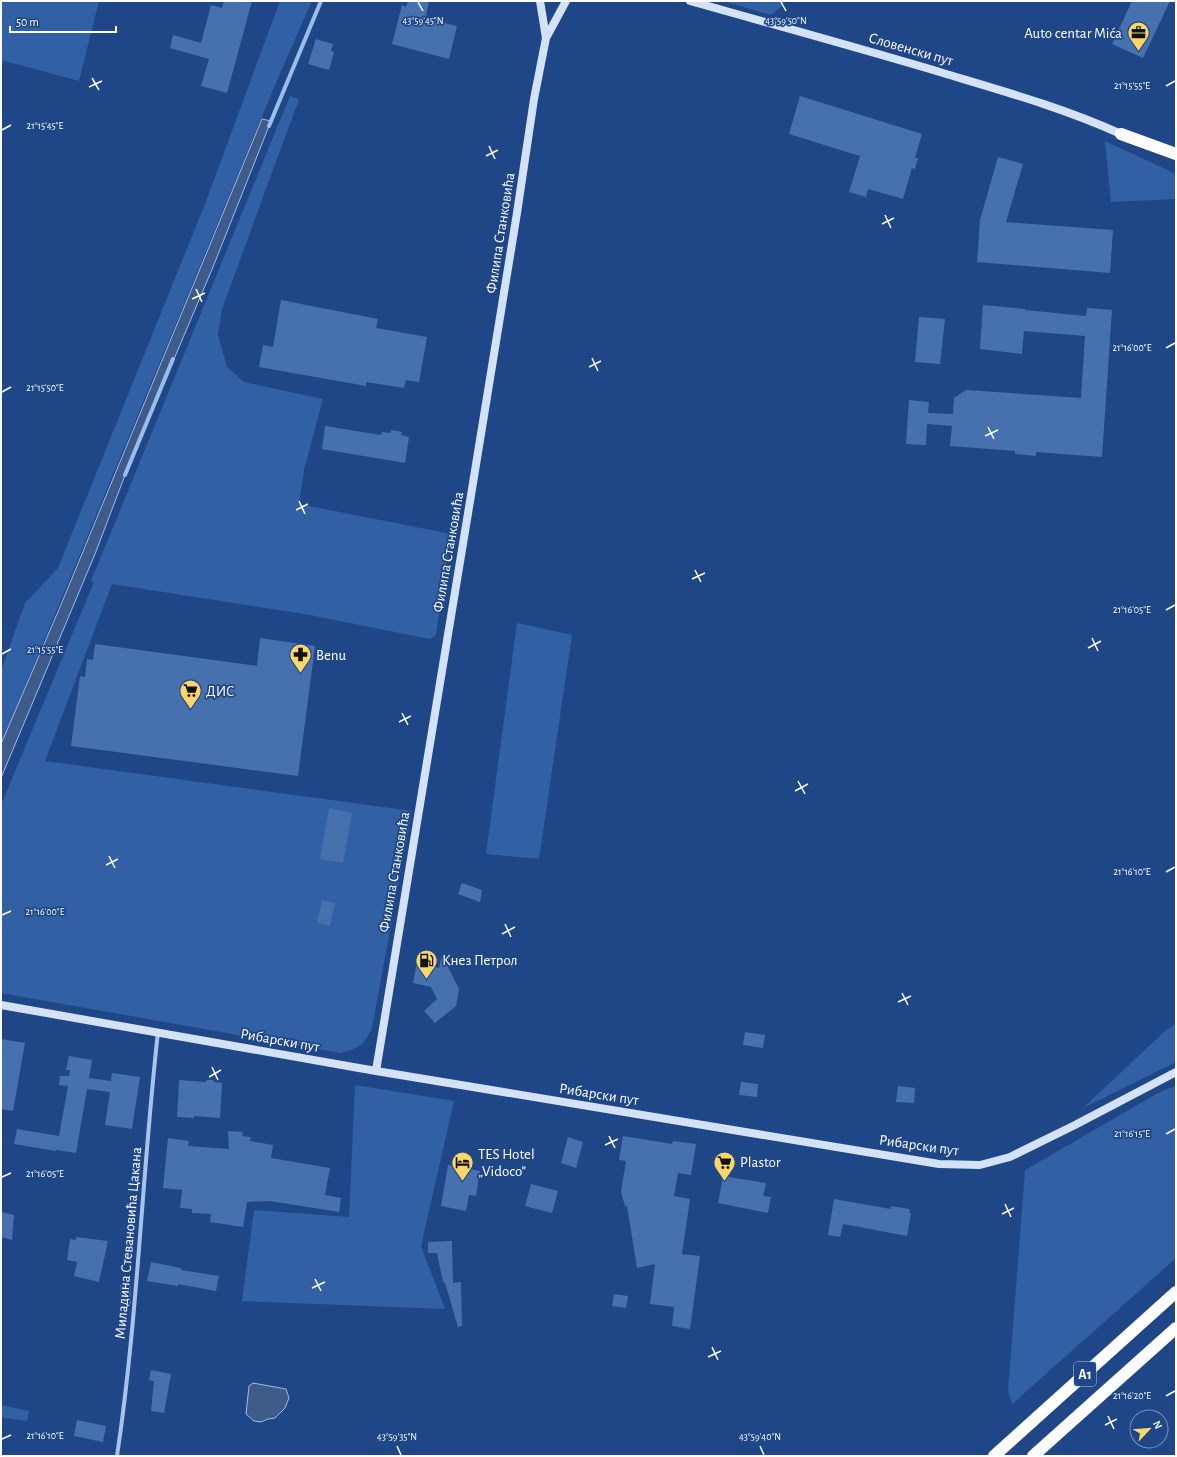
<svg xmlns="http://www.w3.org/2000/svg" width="1177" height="1457" viewBox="0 0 1177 1457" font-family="'Alegreya Sans',sans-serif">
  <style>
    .green { fill: #3260a4 }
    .water { fill: #3e5b8a; stroke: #9cbdec }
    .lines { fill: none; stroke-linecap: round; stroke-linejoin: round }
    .stream { stroke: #9cbdec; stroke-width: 4 }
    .building { fill: #4770af }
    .minor { stroke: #a8c3ea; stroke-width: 4 }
    .secondary { stroke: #d4e2f8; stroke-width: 8 }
    .motorway { stroke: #fff; stroke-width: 12 }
    .ticks { fill: none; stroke: #fff; stroke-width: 1.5 }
    .labels { text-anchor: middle; stroke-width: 3.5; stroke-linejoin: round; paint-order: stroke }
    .shield { fill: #1f4787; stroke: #bcc8db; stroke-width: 1 }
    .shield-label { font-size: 14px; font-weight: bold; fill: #fff }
    .poi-label { font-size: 15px; fill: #fff; stroke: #1f4787; text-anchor: start }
    .street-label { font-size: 15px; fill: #fff; stroke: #1f4787 }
    .ticks-label { font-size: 10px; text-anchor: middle; fill: #fff; stroke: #1f4787; stroke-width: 3.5; stroke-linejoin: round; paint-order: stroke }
  </style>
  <rect width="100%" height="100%" fill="#1f4787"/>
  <!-- green -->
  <path class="green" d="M1 1H99L79 81 1 60Z
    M280 1H312L278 78 1 744V671L25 603 58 568 205 204Z
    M723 1H785L781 7 771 15Z
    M290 96 299 99 222 309 218 335 227 367 244 382 323 399 304 470 299 504 451 534 436 635 430 639 310 615 112 584 45 761 412 811 372 1028C364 1046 359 1048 340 1053L1 993V805L94 582 91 581Z
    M1105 141 1176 174V199L1111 202Z
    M517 623 572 635 539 859 486 854Z
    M1176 1024V1062L1083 1108 1166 1030Z
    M355 1085 454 1101 421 1246 445 1309 242 1301 254 1210 349 1217Z
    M1176 1086V1258L1012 1404 1008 1391 1025 1170 1160 1092Z
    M1 1405 29 1411 27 1421 1 1417Z"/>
  <!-- water -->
  <path class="water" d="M262 119 271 121 213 267 127 470 95 554 1 778V744L60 607Z
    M253 1383 286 1389 289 1398 285 1408 275 1418 268 1419 261 1422 254 1421 246 1414 249 1386Z"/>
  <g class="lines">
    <!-- stream -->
    <path class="stream" d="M269 126 321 1
      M125 475 173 359"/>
  </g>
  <!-- building -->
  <path class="building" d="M224 1H252L227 93 201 86 209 59 170 48 173 35 201 43 211 5 222 8Z
    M408 1H429L426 15H427L426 19 457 26 449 59 392 44 402 5 406 7Z
    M1132 1H1170L1143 58 1112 44Z
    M316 39 333 44 331 51 334 52 329 70 308 64Z
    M800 96 922 134 915 158H918L915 169 912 168 903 199 868 189 866 197 849 192 860 156 789 134Z
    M998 157 1023 164 1006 222 1113 230 1110 273 977 262 980 220Z
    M281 300 378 319 376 328 427 337 419 382 406 380 404 388 366 382V386L259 367 263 345 273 347Z
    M983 305 1025 309V310L1086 316 1087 308 1112 310 1102 457 1036 452V456L1015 454V451L950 446 952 426 927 424 926 445 906 444 909 400 929 402 928 413 953 414 954 398 966 390 1081 398 1085 336 1024 331 1022 354 980 349Z
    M919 317 945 319 940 364 915 362Z
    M325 426 381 435 382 432 391 433V430L402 432 401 435 409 437 405 463 322 449Z
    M260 638 315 646 298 776 71 746 80 676 85 677 87 659 93 660 95 644 257 666Z
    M329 808 352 813 343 863 320 859Z
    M462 883 482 890 480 902 458 894Z
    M322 900 335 903 330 926 317 923Z
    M442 955 459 989 456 1006 435 1023 424 1011 437 999 431 987 413 983 417 963 439 968Z
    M745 1032 765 1035 763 1048 743 1045Z
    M1 1039 25 1043 13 1111 1 1109Z
    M69 1056 92 1060 89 1078 111 1081 112 1073 140 1077 132 1129 105 1125 110 1092 87 1089 76 1153 56 1150V1151L14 1144 17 1129 59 1136 68 1086 59 1085 60 1076H69L70 1070H66Z
    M179 1080 205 1082 207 1080H213L214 1082 222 1083 220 1118 194 1116V1118L177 1117Z
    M741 1082 758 1084 757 1097 739 1095Z
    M898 1086 915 1088 914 1103 896 1102Z
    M228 1131 243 1132 242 1136 251 1137 250 1141 273 1145 271 1158 330 1168 325 1195 341 1198 339 1212 270 1201 247 1202 243 1227 210 1222 211 1214 192 1213V1209L180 1208 182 1190 163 1188 168 1138 189 1141 188 1146 229 1149Z
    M623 1136 672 1144 673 1141 696 1144 691 1175 678 1173 674 1196 690 1199 682 1254 700 1256 690 1329 672 1326 674 1307 650 1304 655 1264 637 1268 627 1206H625L621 1192 626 1161 619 1160Z
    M568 1137 583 1142 576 1168 561 1163Z
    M448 1165 480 1171 476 1196 469 1195 466 1211 441 1206Z
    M723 1176 766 1183 763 1196 771 1197 768 1213 718 1203Z
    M531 1184 558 1191 552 1213 525 1206Z
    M834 1199 891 1209V1206L910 1209 909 1213H911L907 1236 843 1224 840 1237 828 1235Z
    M1 1212 14 1215 12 1240 1 1237Z
    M76 1237 108 1241 99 1282 74 1276 77 1262 67 1260 70 1239 76 1240Z
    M452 1241 453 1283 461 1282 462 1326 458 1327 445 1283 443 1282 437 1253H428V1242Z
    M151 1262 181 1268V1270L219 1276 216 1291 178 1284V1286L147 1281Z
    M120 1285H131V1305H120Z
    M614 1294 628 1296 626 1308 612 1306Z
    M151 1370 171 1374 164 1413 151 1411 154 1381 149 1380Z
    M77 1420 106 1426 103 1442 74 1436Z"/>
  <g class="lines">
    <!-- minor -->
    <path class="minor" d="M117 1456C138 1316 142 1173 158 1032"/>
    <!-- secondary -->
    <path class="secondary" d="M540 1 546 38
      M690 1C775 25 859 48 943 73 1003 91 1064 108 1121 134
      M1 1005 376 1071 939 1164 980 1165 1010 1157 1075 1125 1176 1072
      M376 1071 473 483 517 213 534 99 546 38 566 1"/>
    <!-- motorway -->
    <path class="motorway" d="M1121 134 1176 154
      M994 1456 1176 1292
      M1033 1456 1176 1328"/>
  </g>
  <!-- ticks -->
  <path class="ticks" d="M418 2 423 11M781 2 786 11M92 78 99 90M1166 86 1175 81M89 87 102 81M2 130 11 125M489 146 495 159M486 156 498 150M885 215 891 228M882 224 894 218M196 289 202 302M192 299 205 293M1166 348 1175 343M592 358 598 371M589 367 601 361M2 392 11 387M988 427 994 439M985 436 998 430M299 501 305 514M296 510 308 504M695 570 701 582M692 579 705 573M1166 610 1175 605M1092 638 1098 651M1088 648 1101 641M2 654 11 649M402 713 408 725M399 722 411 716M798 781 805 794M795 791 808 784M109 856 115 868M106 865 118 859M1166 872 1175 867M2 915 11 911M505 924 511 937M502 934 515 927M902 993 908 1005M898 1002 911 996M212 1067 218 1080M209 1077 221 1070M1166 1134 1175 1129M609 1136 615 1148M605 1145 618 1139M2 1177 11 1173M1005 1204 1011 1217M1002 1214 1014 1208M315 1279 321 1291M312 1288 325 1282M712 1347 718 1360M708 1357 721 1351M1166 1396 1175 1391M1108 1416 1114 1429M1105 1425 1117 1419M2 1439 11 1435M397 1446 401 1455M760 1446 764 1455"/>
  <!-- icons -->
  <defs>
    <symbol id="office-pin" viewBox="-11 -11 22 30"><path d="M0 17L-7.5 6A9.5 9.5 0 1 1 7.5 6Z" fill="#f9d668" stroke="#1f4787"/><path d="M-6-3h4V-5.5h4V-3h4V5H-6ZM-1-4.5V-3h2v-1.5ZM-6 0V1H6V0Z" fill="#111"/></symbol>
    <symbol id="pharmacy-pin" viewBox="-11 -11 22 30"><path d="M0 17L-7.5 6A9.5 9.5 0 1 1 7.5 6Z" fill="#f9d668" stroke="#1f4787"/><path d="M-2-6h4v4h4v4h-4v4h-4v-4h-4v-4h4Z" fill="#111"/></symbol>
    <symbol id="supermarket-pin" viewBox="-11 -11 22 30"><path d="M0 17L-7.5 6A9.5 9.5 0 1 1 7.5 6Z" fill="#f9d668" stroke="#1f4787"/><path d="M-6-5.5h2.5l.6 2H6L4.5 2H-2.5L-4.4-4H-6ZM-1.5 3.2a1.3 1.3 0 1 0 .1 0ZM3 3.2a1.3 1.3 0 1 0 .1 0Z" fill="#111"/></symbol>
    <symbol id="fuel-pin" viewBox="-11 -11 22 30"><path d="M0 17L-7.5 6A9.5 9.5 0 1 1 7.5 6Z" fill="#f9d668" stroke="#1f4787"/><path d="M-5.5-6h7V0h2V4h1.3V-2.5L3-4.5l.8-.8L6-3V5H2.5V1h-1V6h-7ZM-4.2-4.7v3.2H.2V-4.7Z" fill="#111"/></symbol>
    <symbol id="hotel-pin" viewBox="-11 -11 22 30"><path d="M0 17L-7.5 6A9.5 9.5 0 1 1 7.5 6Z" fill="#f9d668" stroke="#1f4787"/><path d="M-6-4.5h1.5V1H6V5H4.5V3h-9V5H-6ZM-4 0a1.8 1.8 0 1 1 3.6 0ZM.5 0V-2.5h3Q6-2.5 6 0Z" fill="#111"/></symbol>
  </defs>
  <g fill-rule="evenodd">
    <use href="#office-pin" x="1126" y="20" width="25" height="34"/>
    <use href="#pharmacy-pin" x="288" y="642" width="25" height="34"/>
    <use href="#supermarket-pin" x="178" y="678" width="25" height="34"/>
    <use href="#fuel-pin" x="414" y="948" width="25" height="34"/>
    <use href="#supermarket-pin" x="712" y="1150" width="25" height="34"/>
    <use href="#hotel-pin" x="450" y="1150" width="25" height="34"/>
  </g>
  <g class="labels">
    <!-- shield labels -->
    <rect class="shield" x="1074" y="1362" width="22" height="24" rx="3"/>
    <g class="shield-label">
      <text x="1085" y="1379">A1</text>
    </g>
    <!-- poi labels -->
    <g class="poi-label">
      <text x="1122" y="38" text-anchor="end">Auto centar Mića</text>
      <text x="316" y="660">Benu</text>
      <text x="206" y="696">ДИС</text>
      <text x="442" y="965">Кнез Петрол</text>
      <text x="478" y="1159">TES Hotel<tspan x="478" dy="17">„Vidoco”</tspan></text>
      <text x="740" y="1167">Plastor</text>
    </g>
    <!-- street labels -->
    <g class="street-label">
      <text transform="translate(911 49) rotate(16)" y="5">Словенски пут</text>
      <text transform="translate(500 233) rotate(-81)" y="5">Филипа Станковића</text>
      <text transform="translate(448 552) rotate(-80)" y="5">Филипа Станковића</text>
      <text transform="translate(394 872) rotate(-80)" y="5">Филипа Станковића</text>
      <text transform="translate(280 1040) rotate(10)" y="5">Рибарски пут</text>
      <text transform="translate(599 1094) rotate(9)" y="5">Рибарски пут</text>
      <text transform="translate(919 1145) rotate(8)" y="5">Рибарски пут</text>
      <text transform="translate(128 1243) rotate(-85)" y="5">Миладина Стевановића Цакана</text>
    </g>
  </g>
  <g class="ticks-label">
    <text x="423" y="24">43°59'45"N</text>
    <text x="786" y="24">43°59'50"N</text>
    <text x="1132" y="89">21°15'55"E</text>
    <text x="45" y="129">21°15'45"E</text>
    <text x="1132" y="351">21°16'00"E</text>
    <text x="45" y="391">21°15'50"E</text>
    <text x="1132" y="613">21°16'05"E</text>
    <text x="45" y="653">21°15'55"E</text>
    <text x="1132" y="875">21°16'10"E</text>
    <text x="45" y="915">21°16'00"E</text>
    <text x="1132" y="1137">21°16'15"E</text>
    <text x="45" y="1177">21°16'05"E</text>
    <text x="1132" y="1399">21°16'20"E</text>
    <text x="45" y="1439">21°16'10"E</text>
    <text x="397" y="1440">43°59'35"N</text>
    <text x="760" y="1440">43°59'40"N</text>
  </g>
  <!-- border -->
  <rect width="1177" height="1457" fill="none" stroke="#ffffff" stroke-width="4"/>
  <!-- north arrow -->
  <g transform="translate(1149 1429) rotate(64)"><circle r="19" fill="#1f4787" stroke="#7991b7"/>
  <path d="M0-3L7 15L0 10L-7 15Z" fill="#f9d668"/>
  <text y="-6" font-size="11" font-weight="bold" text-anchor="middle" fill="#ffffff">N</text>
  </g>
  <!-- scale -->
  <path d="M10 26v6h106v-6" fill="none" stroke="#ffffff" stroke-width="2"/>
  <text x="16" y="26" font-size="12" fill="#ffffff" stroke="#1f4787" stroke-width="3" paint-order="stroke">50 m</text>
</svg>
